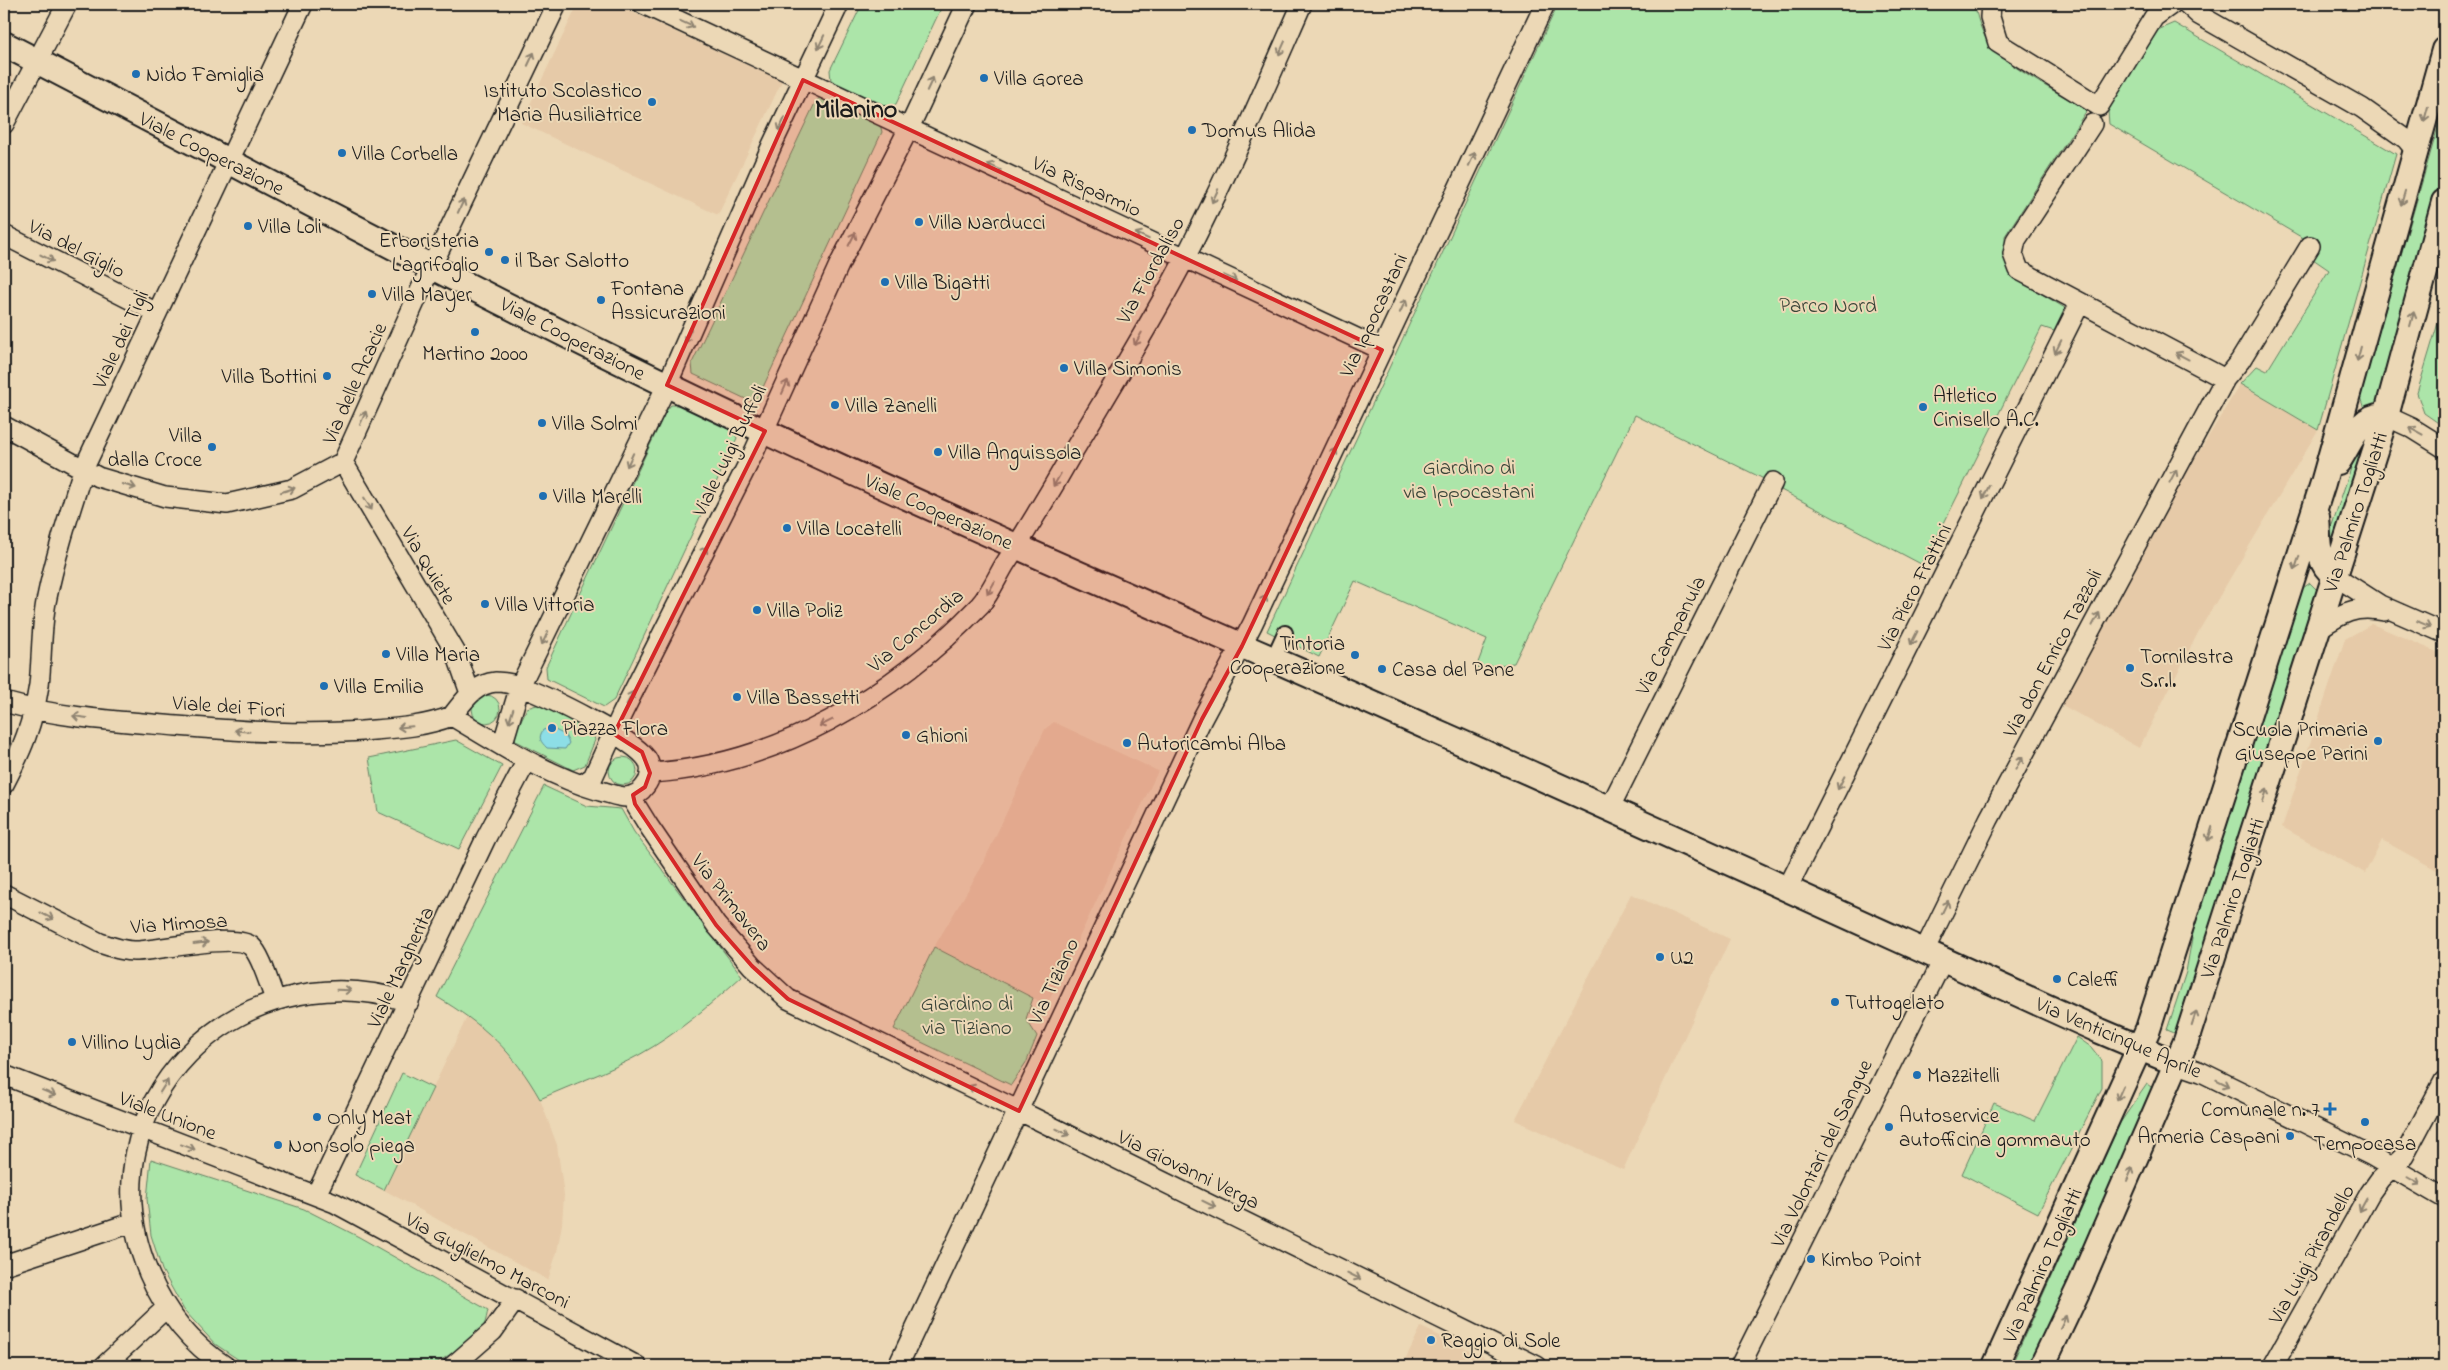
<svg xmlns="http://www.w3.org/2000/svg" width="2448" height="1370" viewBox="0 0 2448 1370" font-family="'Indie Flower',sans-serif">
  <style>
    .built { fill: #e6caa8 }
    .green { fill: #ace5a9; stroke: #648062 }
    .water { fill: #8ddee6; stroke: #609095 }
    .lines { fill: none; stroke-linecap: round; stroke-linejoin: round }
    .pedestrian-casing { stroke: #1c1c1c; stroke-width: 18 }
    .minor-casing { stroke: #1c1c1c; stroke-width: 22 }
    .tertiary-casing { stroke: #1c1c1c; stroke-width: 28 }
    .pedestrian { stroke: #ecd8b6; stroke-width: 14 }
    .minor { stroke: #ecd8b6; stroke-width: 19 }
    .tertiary { stroke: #ecd8b6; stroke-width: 24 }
    .oneway { stroke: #8e8371 }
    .marked { fill: #d62828; fill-opacity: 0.2; stroke: #d62828; stroke-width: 4; stroke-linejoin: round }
    .poi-dot { fill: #1f6fb2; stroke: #ecd8b6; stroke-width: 2 }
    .labels { text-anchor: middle; stroke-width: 4; stroke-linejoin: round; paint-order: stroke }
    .poi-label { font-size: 21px; fill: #1c1c1c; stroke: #ecd8b6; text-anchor: start }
    .street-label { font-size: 21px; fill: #1c1c1c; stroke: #ecd8b6 }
    .park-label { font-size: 21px; fill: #394438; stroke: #ecd8b6 }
    .district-label { font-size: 26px; font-weight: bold; fill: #1c1c1c; stroke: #ecd8b6 }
  </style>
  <rect width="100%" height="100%" fill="#ecd8b6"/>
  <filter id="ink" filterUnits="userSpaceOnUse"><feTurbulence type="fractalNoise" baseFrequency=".02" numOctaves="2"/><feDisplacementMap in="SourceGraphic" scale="10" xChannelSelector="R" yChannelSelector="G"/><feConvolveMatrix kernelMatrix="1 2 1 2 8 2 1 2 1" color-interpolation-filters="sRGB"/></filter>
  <g filter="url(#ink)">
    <!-- built -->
    <path class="built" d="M578 4H615L782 81 718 215 521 123Z
      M4 70 14 76 4 94Z
      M2240 384 2318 430 2200 629 2139 748 2062 705 2147 539Z
      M2372 624 2444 655V874L2382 840 2365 873 2282 827 2345 639Z
      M1054 722 1158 771 1047 1005 934 947 981 868 1045 729Z
      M1631 894 1730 939 1623 1170 1515 1120Z
      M468 1015 500 1043 529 1078 540 1099 557 1145 564 1195 562 1224 557 1252 548 1280 384 1190Z
      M1421 1327 1474 1352 1502 1366H1402Z"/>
    <!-- green -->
    <path class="green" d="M862 4H943L896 104 888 108 831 81 830 70Z
      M1558 4H1975C1976 16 1982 33 1989 44 2002 64 2064 96 2087 110L2005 236 2007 266 2012 276 2065 308 2054 331 2042 327 1926 559H1924L1921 564 1781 490 1782 488 1635 415 1514 663 1476 668 1487 639 1355 581 1319 657 1267 631Z
      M2174 23 2396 154 2318 430 2240 384 2257 366 2267 371 2329 270 2313 259 2320 246 2301 237 2109 124 2108 111 2153 32Z
      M822 96 880 124 882 132 758 398 750 401 693 374 692 363 816 101Z
      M2444 106V171L2378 402 2374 407 2368 409 2363 406 2360 397Z
      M2444 303V427L2424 413 2417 393Z
      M671 405H679L733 431 737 438 614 700 604 707 547 679 546 667 666 411Z
      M2366 438 2367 439 2332 550 2327 548 2331 528 2359 444Z
      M2310 583 2318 591 2177 1034 2167 1030 2186 972 2195 921 2300 590Z
      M472 709a14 14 0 1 1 28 0a14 14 0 1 1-28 0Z
      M540 704 593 733 595 740 585 765 573 770 516 741 514 735 527 708Z
      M456 740 502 766 459 849 378 812 369 758Z
      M609 771a14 14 0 1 1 28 0a14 14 0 1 1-28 0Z
      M544 786 587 806 621 809 634 832 742 976C710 1005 677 1034 639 1055 608 1072 573 1084 540 1099 513 1051 484 1025 437 997Z
      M934 947 1033 998 1026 1019 1037 1036 1027 1061 1011 1085 894 1029Z
      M2077 1037 2091 1047 2102 1061V1088L2038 1213 1962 1174 1994 1103 2035 1121Z
      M402 1073 433 1088 384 1190 355 1175Z
      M2147 1084 2154 1089 2033 1366H2011L2120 1123Z
      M151 1159 304 1209 359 1237 488 1310C487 1314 486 1321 484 1325 472 1342 449 1356 430 1366H248L215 1344 184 1310 162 1270 151 1235 147 1199Z"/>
    <!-- water -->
    <path class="water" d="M551 728 565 735 569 743 565 749 547 748C540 741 538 738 543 730Z"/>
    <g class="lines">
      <defs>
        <path id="pedestrian" d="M1273 659 1285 633"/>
        <path id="minor" d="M643 4 1382 350
          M1991 4 1990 17 1998 43 2099 106 2154 17 2172 4
          M2187 4 2199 15 2362 108 2406 139 2416 151
          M4 124 67 4
          M2092 124 2016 240 2013 254 2019 270 2225 379
          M4 235 157 313
          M2386 416 2412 428 2444 448
          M4 426 98 477 165 497 227 504 292 489 343 462 424 282 557 4
          M343 462 456 653 470 693
          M2335 576 2380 605 2444 633
          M2318 629C2342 613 2355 605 2384 611
          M496 682C505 682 513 684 521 687 546 696 638 740 648 761 652 769 651 779 645 786 641 792 634 796 626 797 618 797 609 793 600 791 547 776 499 744 452 716 464 701 474 684 496 682Z
          M4 702C60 718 118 721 177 726 242 731 308 736 374 730 401 728 426 726 452 716
          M502 746 520 686 667 385 772 145 839 4
          M650 773C776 766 894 695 980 605 990 594 997 577 1005 564 1029 527 1052 489 1074 450 1112 386 1152 322 1186 256 1228 174 1265 88 1302 4
          M4 784C22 750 33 724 39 685 42 658 41 629 46 602 55 557 69 514 83 470L303 4
          M582 785 593 777 622 714 755 450 839 265 909 128 967 4
          M633 795 635 804 648 825 716 925 752 966 788 999 1032 1117 1537 1366
          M1609 809 1773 482
          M1787 889 2080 303
          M4 894 100 943C112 947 125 952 137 951 160 950 236 933 251 946 262 956 269 985 275 999
          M1924 951 1989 819 2225 379 2240 361 2310 246
          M2178 1064 2201 1072 2372 1156 2444 1198
          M4 1075 335 1203 637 1366
          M316 1195 486 838 527 760
          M4 1265 134 1222
          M104 1366 166 1308
          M225 1366C191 1344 165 1311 149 1274 78 1106 238 947 409 1002
          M453 1366 493 1331 516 1299
          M898 1366 1202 719 1252 625 1545 4
          M1740 1366 1943 960
          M2273 1366 2370 1193 2380 1179 2404 1156 2444 1081"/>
        <path id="tertiary" d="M4 44C252 172 498 306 751 425 979 533 1212 631 1442 734 1662 831 1881 932 2100 1031L2178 1064
          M2338 462C2350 445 2360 412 2386 416
          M2317 517C2319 538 2315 562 2335 576
          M1995 1366 2148 1029 2323 483 2444 50
          M2042 1366 2079 1288 2186 1041 2386 416 2444 202"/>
      </defs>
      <!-- pedestrian casing -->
      <use href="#pedestrian" class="pedestrian-casing"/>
      <!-- minor casing -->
      <use href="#minor" class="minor-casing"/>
      <!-- tertiary casing -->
      <use href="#tertiary" class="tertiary-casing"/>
      <!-- pedestrian -->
      <use href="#pedestrian" class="pedestrian"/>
      <!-- minor -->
      <use href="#minor" class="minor"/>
      <!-- tertiary -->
      <use href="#tertiary" class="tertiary"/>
    </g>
    <!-- one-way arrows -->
    <defs><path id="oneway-shaft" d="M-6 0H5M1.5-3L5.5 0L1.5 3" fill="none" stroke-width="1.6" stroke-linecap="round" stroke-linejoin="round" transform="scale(1.25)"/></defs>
    <g class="oneway">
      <use href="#oneway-shaft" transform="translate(687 24) rotate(25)"/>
      <use href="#oneway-shaft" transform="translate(821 42) rotate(115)"/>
      <use href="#oneway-shaft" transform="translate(1282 48) rotate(114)"/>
      <use href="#oneway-shaft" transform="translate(531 59) rotate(-65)"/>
      <use href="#oneway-shaft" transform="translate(930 84) rotate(-65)"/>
      <use href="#oneway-shaft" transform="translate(2426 114) rotate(105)"/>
      <use href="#oneway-shaft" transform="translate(782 124) rotate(115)"/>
      <use href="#oneway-shaft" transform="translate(1472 159) rotate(-65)"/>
      <use href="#oneway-shaft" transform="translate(994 167) rotate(-155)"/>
      <use href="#oneway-shaft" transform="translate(1215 196) rotate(115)"/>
      <use href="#oneway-shaft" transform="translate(2403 198) rotate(106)"/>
      <use href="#oneway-shaft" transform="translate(461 206) rotate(-65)"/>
      <use href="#oneway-shaft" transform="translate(1142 236) rotate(-155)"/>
      <use href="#oneway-shaft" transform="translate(852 239) rotate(-63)"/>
      <use href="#oneway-shaft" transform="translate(47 258) rotate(27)"/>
      <use href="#oneway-shaft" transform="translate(1230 278) rotate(25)"/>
      <use href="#oneway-shaft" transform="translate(1403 306) rotate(-65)"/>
      <use href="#oneway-shaft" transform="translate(2412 319) rotate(-75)"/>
      <use href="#oneway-shaft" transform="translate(688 336) rotate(114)"/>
      <use href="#oneway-shaft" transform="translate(1138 339) rotate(120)"/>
      <use href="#oneway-shaft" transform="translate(2058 347) rotate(116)"/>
      <use href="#oneway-shaft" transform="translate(2359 354) rotate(105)"/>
      <use href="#oneway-shaft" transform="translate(2182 356) rotate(-152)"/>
      <use href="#oneway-shaft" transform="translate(785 387) rotate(-66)"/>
      <use href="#oneway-shaft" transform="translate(363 418) rotate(-66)"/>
      <use href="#oneway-shaft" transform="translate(2416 431) rotate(-151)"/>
      <use href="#oneway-shaft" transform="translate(1333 455) rotate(-65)"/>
      <use href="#oneway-shaft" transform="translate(630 460) rotate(115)"/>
      <use href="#oneway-shaft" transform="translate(2173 476) rotate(-62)"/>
      <use href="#oneway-shaft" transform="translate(1057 480) rotate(120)"/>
      <use href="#oneway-shaft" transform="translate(129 486) rotate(16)"/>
      <use href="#oneway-shaft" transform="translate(288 490) rotate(-17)"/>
      <use href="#oneway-shaft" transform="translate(1986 492) rotate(116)"/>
      <use href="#oneway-shaft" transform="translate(368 504) rotate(59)"/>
      <use href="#oneway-shaft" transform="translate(703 553) rotate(-63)"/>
      <use href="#oneway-shaft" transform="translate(2297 563) rotate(108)"/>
      <use href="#oneway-shaft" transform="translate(991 588) rotate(120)"/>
      <use href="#oneway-shaft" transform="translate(1263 602) rotate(-65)"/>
      <use href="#oneway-shaft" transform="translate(2096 619) rotate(-62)"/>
      <use href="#oneway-shaft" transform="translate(2424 624) rotate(23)"/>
      <use href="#oneway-shaft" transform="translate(545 638) rotate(115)"/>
      <use href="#oneway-shaft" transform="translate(1914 638) rotate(117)"/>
      <use href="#oneway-shaft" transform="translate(630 698) rotate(-63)"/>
      <use href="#oneway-shaft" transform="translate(511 716) rotate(108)"/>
      <use href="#oneway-shaft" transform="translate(80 717) rotate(-172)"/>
      <use href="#oneway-shaft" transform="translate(826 723) rotate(154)"/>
      <use href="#oneway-shaft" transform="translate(405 727) rotate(175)"/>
      <use href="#oneway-shaft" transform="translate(242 731) rotate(-175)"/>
      <use href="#oneway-shaft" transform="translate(2019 763) rotate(-62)"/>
      <use href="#oneway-shaft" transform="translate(1841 783) rotate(117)"/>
      <use href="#oneway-shaft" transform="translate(2265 796) rotate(-72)"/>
      <use href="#oneway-shaft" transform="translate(2210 834) rotate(108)"/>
      <use href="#oneway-shaft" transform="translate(1945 907) rotate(-64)"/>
      <use href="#oneway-shaft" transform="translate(47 916) rotate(27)"/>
      <use href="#oneway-shaft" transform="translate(201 943) rotate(-7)"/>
      <use href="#oneway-shaft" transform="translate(344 990) rotate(2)"/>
      <use href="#oneway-shaft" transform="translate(2194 1018) rotate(-72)"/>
      <use href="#oneway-shaft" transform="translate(2223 1083) rotate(26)"/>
      <use href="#oneway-shaft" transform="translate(164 1086) rotate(-58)"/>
      <use href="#oneway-shaft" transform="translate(975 1089) rotate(-154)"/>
      <use href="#oneway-shaft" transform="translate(49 1093) rotate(22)"/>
      <use href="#oneway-shaft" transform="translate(2120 1093) rotate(114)"/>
      <use href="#oneway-shaft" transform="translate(1063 1132) rotate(26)"/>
      <use href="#oneway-shaft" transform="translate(188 1147) rotate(20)"/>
      <use href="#oneway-shaft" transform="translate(2130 1174) rotate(-66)"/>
      <use href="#oneway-shaft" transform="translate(2414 1181) rotate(30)"/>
      <use href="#oneway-shaft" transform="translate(1209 1204) rotate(26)"/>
      <use href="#oneway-shaft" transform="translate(2363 1205) rotate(119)"/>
      <use href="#oneway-shaft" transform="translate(1354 1276) rotate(26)"/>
      <use href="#oneway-shaft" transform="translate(2063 1322) rotate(-65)"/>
    </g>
  </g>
  <!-- marked area -->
  <path class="marked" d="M803 80 1382 350 1242 646 1202 719 1019 1111 788 999 752 966 716 925 635 804 633 795 645 787 650 773 642 752 614 734 765 431 667 385Z"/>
  <!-- markers -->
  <g class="poi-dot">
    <circle cx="136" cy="74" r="5"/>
    <circle cx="984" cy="78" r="5"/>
    <circle cx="652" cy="102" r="5"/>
    <circle cx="1192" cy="130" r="5"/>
    <circle cx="342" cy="153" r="5"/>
    <circle cx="919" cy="222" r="5"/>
    <circle cx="248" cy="226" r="5"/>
    <circle cx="489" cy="252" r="5"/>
    <circle cx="505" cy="260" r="5"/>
    <circle cx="885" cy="282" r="5"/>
    <circle cx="372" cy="294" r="5"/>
    <circle cx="601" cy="300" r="5"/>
    <circle cx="475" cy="332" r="5"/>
    <circle cx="1064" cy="368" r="5"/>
    <circle cx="327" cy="376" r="5"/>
    <circle cx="835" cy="405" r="5"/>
    <circle cx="1923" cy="407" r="5"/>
    <circle cx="542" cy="423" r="5"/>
    <circle cx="212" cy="447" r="5"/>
    <circle cx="938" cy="452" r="5"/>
    <circle cx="543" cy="496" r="5"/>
    <circle cx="787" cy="528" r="5"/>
    <circle cx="485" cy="604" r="5"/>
    <circle cx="757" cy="610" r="5"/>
    <circle cx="386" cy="654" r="5"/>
    <circle cx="1355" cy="655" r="5"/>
    <circle cx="2130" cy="668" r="5"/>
    <circle cx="1382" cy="669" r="5"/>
    <circle cx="324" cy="686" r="5"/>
    <circle cx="737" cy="697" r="5"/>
    <circle cx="552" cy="728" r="5"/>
    <circle cx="906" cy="735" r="5"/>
    <circle cx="2378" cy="741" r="5"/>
    <circle cx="1127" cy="743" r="5"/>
    <circle cx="1660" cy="957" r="5"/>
    <circle cx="2057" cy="979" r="5"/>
    <circle cx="1835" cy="1002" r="5"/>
    <circle cx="72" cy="1042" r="5"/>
    <circle cx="1917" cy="1075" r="5"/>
    <path d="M2327.5 1101.5h5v5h5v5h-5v5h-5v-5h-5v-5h5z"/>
    <circle cx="317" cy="1117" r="5"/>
    <circle cx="2365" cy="1122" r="5"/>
    <circle cx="1889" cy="1127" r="5"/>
    <circle cx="2290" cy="1136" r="5"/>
    <circle cx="278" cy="1145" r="5"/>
    <circle cx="1811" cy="1259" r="5"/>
    <circle cx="1431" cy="1340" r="5"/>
  </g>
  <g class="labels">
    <!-- poi labels -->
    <g class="poi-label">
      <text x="146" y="81">Nido Famiglia</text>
      <text x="994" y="85">Villa Gorea</text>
      <text x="642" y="97" text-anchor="end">Istituto Scolastico<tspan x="642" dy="24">Maria Ausiliatrice</tspan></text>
      <text x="1202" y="137">Domus Alida</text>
      <text x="352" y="160">Villa Corbella</text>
      <text x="929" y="229">Villa Narducci</text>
      <text x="258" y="233">Villa Loli</text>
      <text x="479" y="247" text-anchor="end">Erboristeria<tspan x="479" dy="24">L'agrifoglio</tspan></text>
      <text x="515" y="267">il Bar Salotto</text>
      <text x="895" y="289">Villa Bigatti</text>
      <text x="611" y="295">Fontana<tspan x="611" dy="24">Assicurazioni</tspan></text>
      <text x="382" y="301">Villa Mayer</text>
      <text x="475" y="360" text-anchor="middle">Martino 2000</text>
      <text x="1074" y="375">Villa Simonis</text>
      <text x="317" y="383" text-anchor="end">Villa Bottini</text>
      <text x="1933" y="402">Atletico<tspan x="1933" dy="24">Cinisello A.C.</tspan></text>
      <text x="845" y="412">Villa Zanelli</text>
      <text x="552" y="430">Villa Solmi</text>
      <text x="202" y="442" text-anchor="end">Villa<tspan x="202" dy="24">dalla Croce</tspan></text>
      <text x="948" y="459">Villa Anguissola</text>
      <text x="553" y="503">Villa Marelli</text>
      <text x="797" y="535">Villa Locatelli</text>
      <text x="495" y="611">Villa Vittoria</text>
      <text x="767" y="617">Villa Poliz</text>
      <text x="1345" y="650" text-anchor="end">Tintoria<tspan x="1345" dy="24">Cooperazione</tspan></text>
      <text x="396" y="661">Villa Maria</text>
      <text x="2140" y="663">Tornilastra<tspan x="2140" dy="24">S.r.l.</tspan></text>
      <text x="1392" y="676">Casa del Pane</text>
      <text x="334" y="693">Villa Emilia</text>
      <text x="747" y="704">Villa Bassetti</text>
      <text x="562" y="735">Piazza Flora</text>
      <text x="2368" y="736" text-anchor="end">Scuola Primaria<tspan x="2368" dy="24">Giuseppe Parini</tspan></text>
      <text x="916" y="742">Ghioni</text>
      <text x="1137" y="750">Autoricambi Alba</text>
      <text x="1670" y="964">U2</text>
      <text x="2067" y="986">Caleffi</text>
      <text x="1845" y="1009">Tuttogelato</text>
      <text x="82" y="1049">Villino Lydia</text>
      <text x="1927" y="1082">Mazzitelli</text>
      <text x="2320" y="1116" text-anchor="end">Comunale n. 7</text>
      <text x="1899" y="1122">Autoservice<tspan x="1899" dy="24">autofficina gommauto</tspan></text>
      <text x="327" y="1124">Only Meat</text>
      <text x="2280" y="1143" text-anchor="end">Armeria Caspani</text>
      <text x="2365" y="1150" text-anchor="middle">Tempocasa</text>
      <text x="288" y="1152">Non solo piega</text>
      <text x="1821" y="1266">Kimbo Point</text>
      <text x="1441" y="1347">Raggio di Sole</text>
    </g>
    <!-- street labels -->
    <g class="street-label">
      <text transform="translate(212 153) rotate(27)" y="7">Viale Cooperazione</text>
      <text transform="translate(1087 186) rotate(25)" y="7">Via Risparmio</text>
      <text transform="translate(77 248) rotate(27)" y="7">Via del Giglio</text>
      <text transform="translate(1150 270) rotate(-61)" y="7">Via Fiordaliso</text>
      <text transform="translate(1373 315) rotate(-65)" y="7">Via Ippocastani</text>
      <text transform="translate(573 338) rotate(27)" y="7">Viale Cooperazione</text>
      <text transform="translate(120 339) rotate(-65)" y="7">Viale dei Tigli</text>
      <text transform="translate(354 383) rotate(-66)" y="7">Via delle Acacie</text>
      <text transform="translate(729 450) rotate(-64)" y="7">Viale Luigi Buffoli</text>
      <text transform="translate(939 511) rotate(24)" y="7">Viale Cooperazione</text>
      <text transform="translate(2355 512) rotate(-72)" y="7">Via Palmiro Togliatti</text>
      <text transform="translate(429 565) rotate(59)" y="7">Via Quiete</text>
      <text transform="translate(1914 587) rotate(-63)" y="7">Via Piero Frattini</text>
      <text transform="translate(915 630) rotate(-40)" y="7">Via Concordia</text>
      <text transform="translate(1670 635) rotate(-63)" y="7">Via Campanula</text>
      <text transform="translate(2052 653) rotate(-62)" y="7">Via don Enrico Tazzoli</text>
      <text transform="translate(229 706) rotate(4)" y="7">Viale dei Fiori</text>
      <text transform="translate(2232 898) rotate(-72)" y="7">Via Palmiro Togliatti</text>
      <text transform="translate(732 902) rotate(52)" y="7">Via Primavera</text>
      <text transform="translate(179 923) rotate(-4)" y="7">Via Mimosa</text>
      <text transform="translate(400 967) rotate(-65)" y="7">Viale Margherita</text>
      <text transform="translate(1053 981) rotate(-65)" y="7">Via Tiziano</text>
      <text transform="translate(2119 1037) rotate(23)" y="7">Via Venticinque Aprile</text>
      <text transform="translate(168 1115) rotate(21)" y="7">Viale Unione</text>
      <text transform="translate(1821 1153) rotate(-64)" y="7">Via Volontari del Sangue</text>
      <text transform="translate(1189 1169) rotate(26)" y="7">Via Giovanni Verga</text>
      <text transform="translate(2311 1254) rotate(-61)" y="7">Via Luigi Pirandello</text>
      <text transform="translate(488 1260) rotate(28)" y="7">Via Guglielmo Marconi</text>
      <text transform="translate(2042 1265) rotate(-66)" y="7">Via Palmiro Togliatti</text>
    </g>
    <!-- park labels -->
    <g class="park-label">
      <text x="1828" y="312">Parco Nord</text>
      <text x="1469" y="474">Giardino di<tspan x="1469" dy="24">via Ippocastani</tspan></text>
      <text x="967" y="1010">Giardino di<tspan x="967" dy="24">via Tiziano</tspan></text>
    </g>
    <!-- district labels -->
    <g class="district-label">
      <text x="856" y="117">Milanino</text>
    </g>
  </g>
  <!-- margin -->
  <rect width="2448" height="1370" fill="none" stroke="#ecd8b6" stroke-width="20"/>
  <rect x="10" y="10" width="2428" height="1350" fill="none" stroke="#1c1c1c" stroke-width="2" filter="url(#ink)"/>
</svg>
